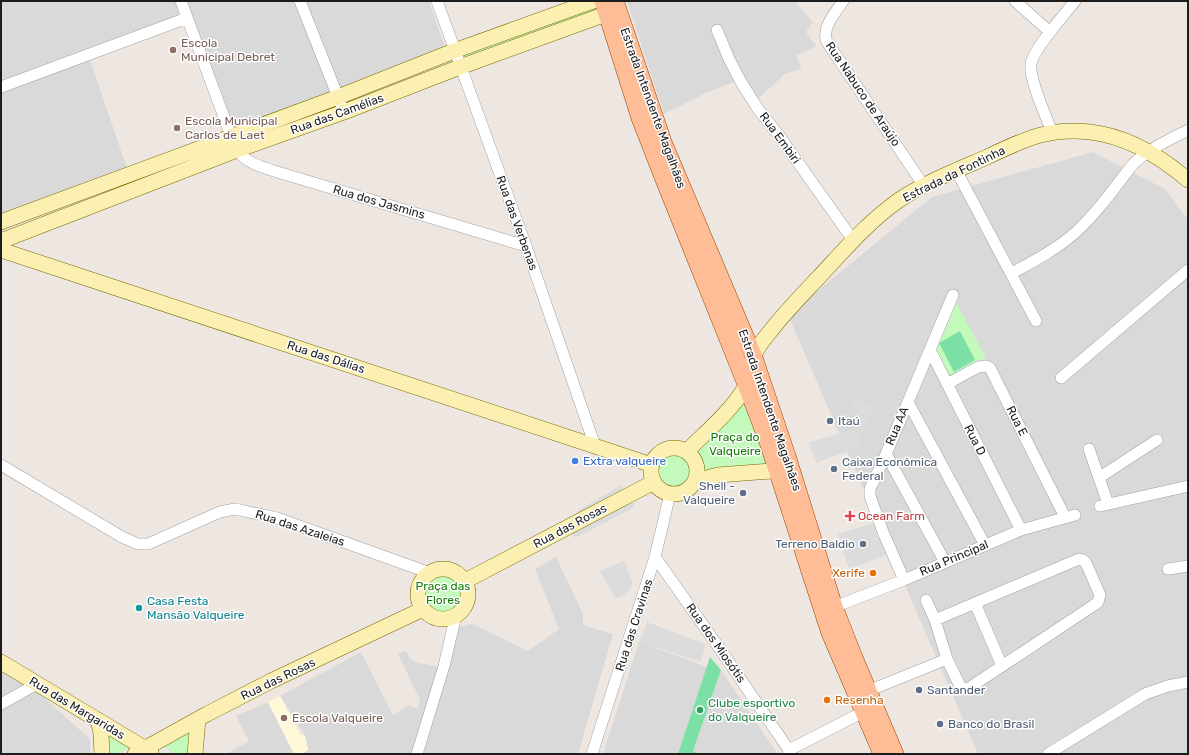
<svg xmlns="http://www.w3.org/2000/svg" width="1189" height="755" viewBox="0 0 1189 755" font-family="Rubik,sans-serif">
  <style>
    .residential { fill: #dad9d9 }
    .education { fill: #fff8d9 }
    .park { fill: #c3fabb }
    .pitch { fill: #7ce0a6 }
    .parking { fill: #dcdcdc }
    .lines { fill: none; stroke-linecap: round; stroke-linejoin: round }
    .street-casing { stroke: #a0a0a0; stroke-width: 12 }
    .secondary-casing { stroke: #746a02; stroke-width: 16 }
    .primary-casing { stroke: #944600; stroke-width: 18 }
    .street { stroke: #fff; stroke-width: 11 }
    .secondary { stroke: #fbf0b2; stroke-width: 15 }
    .primary { stroke: #febd96; stroke-width: 17 }
    .education-dot { fill: #8d6e63; stroke: #fff; stroke-width: 1.5 }
    .service-dot { fill: #5c6f8a; stroke: #fff; stroke-width: 1.5 }
    .shop-dot { fill: #3f7fe0; stroke: #fff; stroke-width: 1.5 }
    .health-dot { fill: #e0444e; stroke: #fff; stroke-width: 1.5 }
    .food-dot { fill: #e8710a; stroke: #fff; stroke-width: 1.5 }
    .culture-dot { fill: #0f9aa8; stroke: #fff; stroke-width: 1.5 }
    .leisure-dot { fill: #2e9e5b; stroke: #fff; stroke-width: 1.5 }
    .labels { text-anchor: middle; stroke-width: 3; stroke-linejoin: round; paint-order: stroke }
    .education-label { font-size: 12px; fill: #785e54; stroke: #fff; text-anchor: start }
    .street-label { font-size: 12px; fill: #1c1c1c; stroke: #fff }
    .service-label { font-size: 12px; fill: #4e5e75; stroke: #fff; text-anchor: start }
    .park-label { font-size: 12px; fill: #157c08; stroke: #fff }
    .shop-label { font-size: 12px; fill: #366cbe; stroke: #fff; text-anchor: start }
    .health-label { font-size: 12px; fill: #be3a42; stroke: #fff; text-anchor: start }
    .food-label { font-size: 12px; fill: #c56008; stroke: #fff; text-anchor: end }
    .culture-label { font-size: 12px; fill: #0d838f; stroke: #fff; text-anchor: start }
    .leisure-label { font-size: 12px; fill: #27864d; stroke: #fff; text-anchor: start }
  </style>
  <rect width="100%" height="100%" fill="#eee7e1"/>
  <!-- residential -->
  <path class="residential" d="M1 1H179L184 15 88 54 129 174 1 222Z
    M184 1H429L445 47 235 132Z
    M627 1H794L813 22 806 32 816 46 796 56 802 68 785 74 757 100 741 79 706 93 664 114Z
    M1093 152 1165 189 1188 220V754H978L788 315 932 197Z
    M556 557 583 614V625L613 634 578 754H301L308 750 305 736 280 696 361 652 393 715 409 705 418 709 420 700 398 654 406 651 409 657 415 662 439 667 457 627 472 624 528 651 559 629 535 569Z
    M639 642 707 667 680 754H603Z
    M1 667 30 685 90 739V754H1Z
    M721 670 777 753 776 754H699L693 751Z
    M268 702 294 754H226L249 741 236 716Z"/>
  <!-- education -->
  <path class="education" d="M280 696 300 734 305 736 308 750 301 754H294L268 702Z"/>
  <!-- park -->
  <path class="park" d="M594 8 595 10 465 60 463 57V53Z
    M954 299 986 358 948 379 933 350Z
    M745 402 771 464 690 482C655 507 641 448 682 454Z
    M440 572C457 574 462 577 466 594L460 605 452 613 433 611 424 606C421 596 418 584 428 576 430 574 436 573 440 572Z
    M108 733 129 748 115 754H109Z
    M189 733 190 754H174L164 746Z"/>
  <!-- pitch -->
  <path class="pitch" d="M960 331 975 360 954 372 939 343Z
    M710 657 721 670 693 751 699 754H678Z"/>
  <!-- parking -->
  <path class="parking" d="M851 397 874 406 856 448 816 463 809 442 861 428Z
    M621 485 625 491 578 515 577 511Z
    M632 500 635 507 575 538 571 532Z
    M877 522 889 554 849 569 838 534Z
    M624 561 632 581V586L626 595 615 598 600 571Z
    M647 622 705 644 701 662 639 642Z"/>
  <g class="lines">
    <defs>
      <path id="street" d="M181 1 231 136C233 141 234 146 237 150 247 165 269 169 284 174L526 246
        M300 1 344 112
        M437 1 526 246 595 446
        M843 1C836 12 821 28 827 42L924 186
        M1015 1 1050 32
        M717 30 729 59 741 82 758 109 780 137 853 240
        M1 87 187 18
        M1052 132C1046 116 1029 80 1031 64 1033 49 1065 14 1075 1
        M956 170 1036 321
        M1012 273C1034 261 1057 249 1076 232 1098 212 1115 187 1133 164 1149 149 1169 140 1188 130
        M930 350 1021 530
        M1061 378 1188 270
        M947 384 978 367 986 366 990 368 1065 517
        M908 402 985 545
        M1089 449 1108 504
        M886 454 945 562
        M1 465 122 537 138 544H148L220 512 235 509 277 518 430 573
        M1100 477 1157 440
        M1100 506 1188 486
        M655 557 720 649 789 750
        M1168 569 1188 566
        M904 580 883 532 870 496V489L886 454 953 295
        M926 600 935 620 947 659 960 686 962 689 969 688 972 686 1094 605 1098 602 1100 595 1086 563 1083 560 1079 559 935 620
        M975 603 1002 666
        M834 607 904 580 1021 530 1075 515
        M868 691 947 659
        M1 704 37 684
        M417 754 444 666 456 615
        M592 754 655 557 670 494
        M788 754 789 750 863 712
        M1048 754 1145 694 1168 686 1188 682"/>
      <path id="secondary" d="M1 222 338 97 454 51 593 1
        M1 241 237 150 344 112 460 67 606 14
        M1 250 652 465
        M651 471a23 23 0 1 1 46 0a23 23 0 1 1-46 0Z
        M687 451C704 434 732 410 744 389 749 379 749 368 753 358 756 349 763 340 769 333 784 313 802 295 819 277 844 250 868 222 899 200 926 182 957 170 987 157 1023 140 1048 127 1090 132 1126 136 1161 157 1188 180
        M696 481 718 475 771 471 777 469 784 461
        M418 594a25 25 0 1 1 50 0a25 25 0 1 1-50 0Z
        M465 581 654 482
        M1 662 151 752
        M98 720 101 733 102 754
        M135 754 207 714 271 681 423 609
        M195 754 198 719"/>
      <path id="primary" d="M603 1 640 118 663 177 746 384 768 442 830 633 882 754
        M615 1 663 142 753 355 787 456 834 607 855 660 895 754"/>
    </defs>
    <!-- street casing -->
    <use href="#street" class="street-casing"/>
    <!-- secondary casing -->
    <use href="#secondary" class="secondary-casing"/>
    <!-- primary casing -->
    <use href="#primary" class="primary-casing"/>
    <!-- street -->
    <use href="#street" class="street"/>
    <!-- secondary -->
    <use href="#secondary" class="secondary"/>
    <!-- primary -->
    <use href="#primary" class="primary"/>
  </g>
  <!-- markers -->
  <g class="education-dot">
    <circle cx="173" cy="50" r="4"/>
    <circle cx="177" cy="128" r="4"/>
    <circle cx="284" cy="718" r="4"/>
  </g>
  <g class="service-dot">
    <circle cx="830" cy="421" r="4"/>
    <circle cx="834" cy="469" r="4"/>
    <circle cx="743" cy="493" r="4"/>
    <circle cx="863" cy="544" r="4"/>
    <circle cx="919" cy="690" r="4"/>
    <circle cx="940" cy="724" r="4"/>
  </g>
  <circle class="shop-dot" cx="575" cy="461" r="4"/>
  <path class="health-dot" d="M848 510h4v4h4v4h-4v4h-4v-4h-4v-4h4z"/>
  <g class="food-dot">
    <circle cx="873" cy="573" r="4"/>
    <circle cx="827" cy="700" r="4"/>
  </g>
  <circle class="culture-dot" cx="139" cy="608" r="4"/>
  <circle class="leisure-dot" cx="700" cy="710" r="4"/>
  <g class="labels">
    <!-- education labels -->
    <g class="education-label">
      <text x="181" y="47">Escola<tspan x="181" dy="14">Municipal Debret</tspan></text>
      <text x="185" y="125">Escola Municipal<tspan x="185" dy="14">Carlos de Laet</tspan></text>
      <text x="292" y="722">Escola Valqueire</text>
    </g>
    <!-- street labels -->
    <g class="street-label">
      <text transform="translate(863 94) rotate(56)" y="4">Rua Nabuco de Araújo</text>
      <text transform="translate(653 108) rotate(70)" y="4">Estrada Intendente Magalhães</text>
      <text transform="translate(337 114) rotate(-20)" y="4">Rua das Camélias</text>
      <text transform="translate(780 138) rotate(54)" y="4">Rua Embiri</text>
      <text transform="translate(954 174) rotate(-26)" y="4">Estrada da Fontinha</text>
      <text transform="translate(379 202) rotate(16)" y="4">Rua dos Jasmins</text>
      <text transform="translate(517 223) rotate(70)" y="4">Rua das Verbenas</text>
      <text transform="translate(326 357) rotate(18)" y="4">Rua das Dálias</text>
      <text transform="translate(770 410) rotate(71)" y="4">Estrada Intendente Magalhães</text>
      <text transform="translate(1017 421) rotate(63)" y="4">Rua E</text>
      <text transform="translate(897 426) rotate(-67)" y="4">Rua AA</text>
      <text transform="translate(975 440) rotate(63)" y="4">Rua D</text>
      <text transform="translate(570 526) rotate(-28)" y="4">Rua das Rosas</text>
      <text transform="translate(300 528) rotate(18)" y="4">Rua das Azaleias</text>
      <text transform="translate(954 558) rotate(-23)" y="4">Rua Principal</text>
      <text transform="translate(634 625) rotate(-72)" y="4">Rua das Cravinas</text>
      <text transform="translate(716 643) rotate(55)" y="4">Rua dos Miosótis</text>
      <text transform="translate(278 679) rotate(-26)" y="4">Rua das Rosas</text>
      <text transform="translate(77 708) rotate(31)" y="4">Rua das Margaridas</text>
    </g>
    <!-- service labels -->
    <g class="service-label">
      <text x="838" y="425">Itaú</text>
      <text x="842" y="466">Caixa Econômica<tspan x="842" dy="14">Federal</tspan></text>
      <text x="735" y="490" text-anchor="end">Shell -<tspan x="735" dy="14">Valqueire</tspan></text>
      <text x="855" y="548" text-anchor="end">Terreno Baldio</text>
      <text x="927" y="694">Santander</text>
      <text x="948" y="728">Banco do Brasil</text>
    </g>
    <!-- park labels -->
    <g class="park-label">
      <text x="735" y="441">Praça do<tspan x="735" dy="14">Valqueire</tspan></text>
      <text x="443" y="590">Praça das<tspan x="443" dy="14">Flores</tspan></text>
    </g>
    <!-- shop labels -->
    <g class="shop-label">
      <text x="583" y="465">Extra valqueire</text>
    </g>
    <!-- health labels -->
    <g class="health-label">
      <text x="858" y="520">Ocean Farm</text>
    </g>
    <!-- food labels -->
    <g class="food-label">
      <text x="865" y="577">Xerife</text>
      <text x="835" y="704" text-anchor="start">Resenha</text>
    </g>
    <!-- culture labels -->
    <g class="culture-label">
      <text x="147" y="605">Casa Festa<tspan x="147" dy="14">Mansão Valqueire</tspan></text>
    </g>
    <!-- leisure labels -->
    <g class="leisure-label">
      <text x="708" y="707">Clube esportivo<tspan x="708" dy="14">do Valqueire</tspan></text>
    </g>
  </g>
  <!-- border -->
  <rect width="1189" height="755" fill="none" stroke="#1c1c1c" stroke-width="4"/>
</svg>
